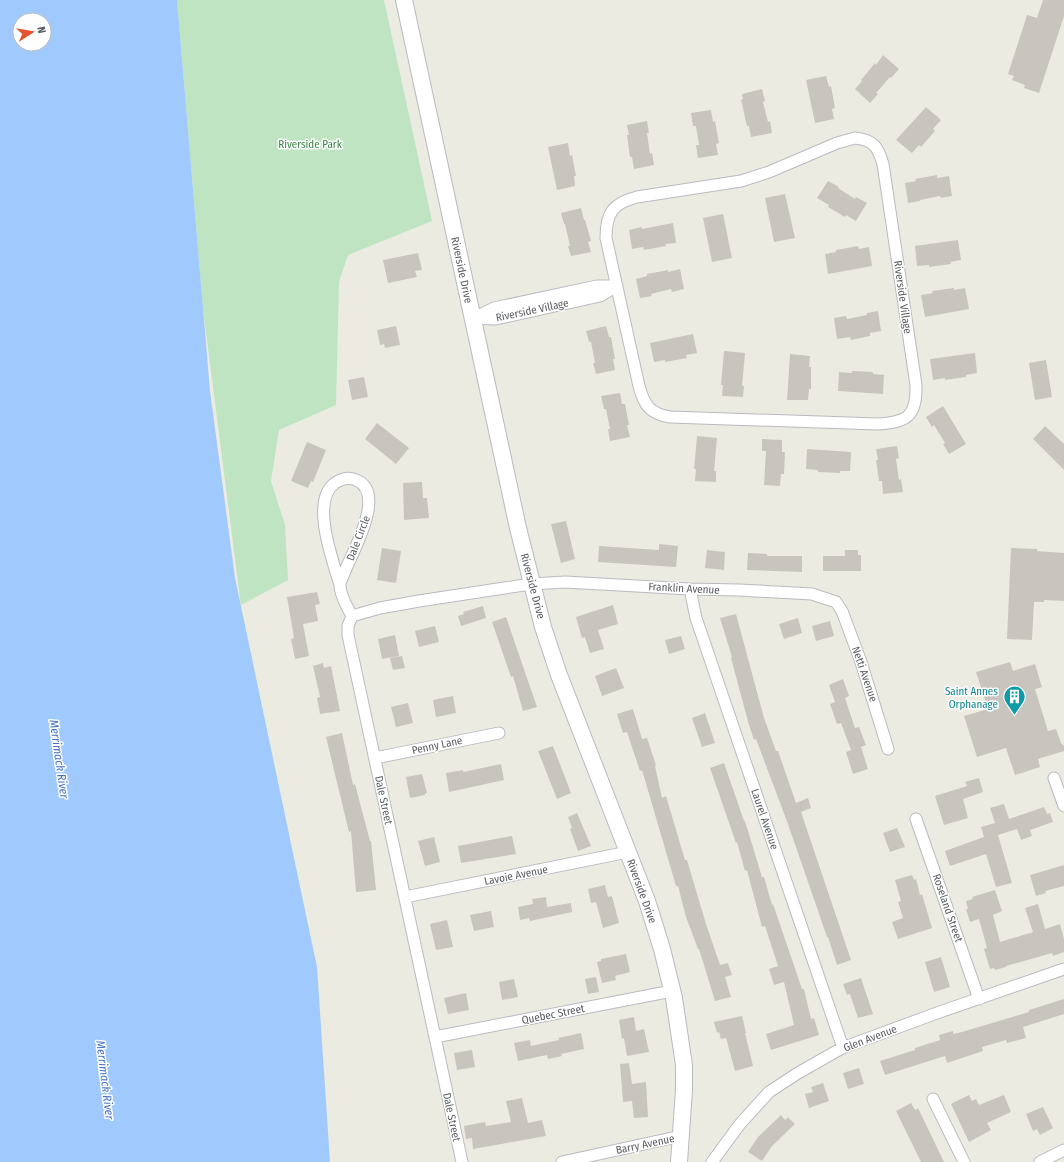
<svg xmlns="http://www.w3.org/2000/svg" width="1064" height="1162" viewBox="0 0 1064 1162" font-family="'Fira Sans Condensed',sans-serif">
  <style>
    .green { fill: #bee4c2 }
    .water { fill: #a0cafd; fill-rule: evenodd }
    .building { fill: #c8c5be }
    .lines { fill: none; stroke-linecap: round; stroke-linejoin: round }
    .minor-casing { stroke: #b9bac0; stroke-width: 13 }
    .secondary-casing { stroke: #b7b9c0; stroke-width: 18 }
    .minor { stroke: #fff; stroke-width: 11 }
    .secondary { stroke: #fff; stroke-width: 16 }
    .labels { text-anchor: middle; stroke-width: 3; stroke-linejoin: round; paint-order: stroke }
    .park-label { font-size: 11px; fill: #368443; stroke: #fff }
    .street-label { font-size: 11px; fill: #5a5c62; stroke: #fff }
    .culture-label { font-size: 11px; fill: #0d838f; stroke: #fff; text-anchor: end }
    .water-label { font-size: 12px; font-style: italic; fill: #4471c0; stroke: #fff }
  </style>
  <rect width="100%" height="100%" fill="#ecebe1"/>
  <!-- green -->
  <path class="green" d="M177 0H384L432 221 348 255 339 282 336 405 279 430 271 481 285 525 288 580 241 605 203 309Z"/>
  <!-- water -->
  <path class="water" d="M0 0H177L210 391 235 578 317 967 330 1162H0ZM20 20H44V44H20Z"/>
  <!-- building -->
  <path class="building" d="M1043 0H1064V16L1039 93 1024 88 1025 85 1012 80 1014 76 1008 74 1027 15 1037 18Z
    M883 55 899 69 891 78 890 77 876 93 878 94 870 103 855 89 862 81 861 80 875 63 876 65Z
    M826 76 829 87 831 86 835 108 832 109 834 119 815 123 806 80Z
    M762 89 765 101 763 102 768 122 770 121 772 133 751 137 749 126H747L741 100 743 99 742 94Z
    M926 107 941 120 933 129 935 131 921 147 919 145 912 153 896 140Z
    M711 110 713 122 715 121 719 143 716 144 718 155 698 158 696 145H699L696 126H693L691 113Z
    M647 121 649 133H647L650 154 652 153 654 165 634 169 632 157H630L627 135H629L627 125Z
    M568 143 570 156 572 155 576 176H574L575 186 557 190 548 147Z
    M937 175V178L949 176 952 196 941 198 940 196 920 200V201L908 203 905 183 916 181 915 179Z
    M828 181 839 187 838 188 855 199 856 197 867 203 856 221 846 215 845 217 828 207 829 205 817 198Z
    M785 194 795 238 774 242 765 198Z
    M581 208 584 220H585L591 241 588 242 591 252 571 256 568 246H570L565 224H564L561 213Z
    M723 214 732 258 712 262 703 218Z
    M673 223 676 243 665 244 666 246 644 250 643 247 632 249 629 230 641 227 642 229Z
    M958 240 961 260 950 262 951 264 929 267V265L917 266 915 246Z
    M858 246 859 249 869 247 872 266 828 274 825 254 836 252V250Z
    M418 253 422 270 415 271 417 277 388 283 383 260Z
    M680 269 684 289 672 292 671 289 651 294 652 296 640 298 636 279 647 276V274L668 270V272Z
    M954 288V290L965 288 969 309 925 317 921 295 933 293 932 291Z
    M878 311 881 331 870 333V336L851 340 850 337 837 339 834 318 846 316 847 319 867 315V313Z
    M396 326 400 345 385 348 384 344 380 345 377 330Z
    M606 326 609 337H611L615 359H613L615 370 596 374 593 363H595L591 342H589L586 331Z
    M693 334 697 353 686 355 687 358 665 362V360L654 362 650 343Z
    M724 351 745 353 742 386H744L743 397 722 396 723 385H721Z
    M975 353 977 373 966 375V377L945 380V378L933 380 930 359Z
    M790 354 810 356 809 367H811V389H809L808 400H787Z
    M1046 360 1052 397 1035 400 1029 363Z
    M852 371 873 372V374L884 375 883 394 838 391 839 372 852 373Z
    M364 377 368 397 352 400 348 380Z
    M620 393 622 404H625L629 425H627L630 437 610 441 608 429H610L606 409H604L601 396Z
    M943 406 966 444 949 454 943 444 945 443 934 425 932 427 926 417Z
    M377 423 409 448 396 464 365 439Z
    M1045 426 1064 444V470L1033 439Z
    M697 436 717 438 714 471H716V482L695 481 696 469H694Z
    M762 439 782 440V452H785L784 474H781L780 486 764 485 766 451H762Z
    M307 442 326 450 313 482 311 481 308 488 291 481Z
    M897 446 899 458 896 459 899 480 901 479 903 492 883 494 882 481H879L876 460H878L876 449Z
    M807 449 851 452 850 471H840V473L818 472V470L806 469Z
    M422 482 423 498H427L429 518 404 520 403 483Z
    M566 521 575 559 561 563 551 524Z
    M659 544 678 546 676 567 598 562 599 546 659 550Z
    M382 548 401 551 396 583 377 580Z
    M1011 548 1037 549V551L1064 553V601L1044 600V602H1034L1032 640 1007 639Z
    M707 550 725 552 724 570 705 568Z
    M845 550H858V555H861V571H823V556H845Z
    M748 553 767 554V556H802V572L747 570Z
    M317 592 320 604 315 605 318 621 303 624 309 656 295 659 291 639 294 638 287 597Z
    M613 605 618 624 598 630 604 649 590 653 585 637 582 638 576 617Z
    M483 606 486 618 461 626 458 616 464 614 463 612Z
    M736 614 764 718 776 751H778L796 803 808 798 811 808 801 812 851 960 837 965 828 937H827L788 824 756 739 754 740 749 725 731 658 732 657 720 618Z
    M506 617 537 707 523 711 513 676 511 677 492 622Z
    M798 618 802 633 784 639 779 624Z
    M830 621 834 636 816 641 812 626Z
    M435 626 439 642 419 647 415 631Z
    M395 635 399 656 382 659 378 639Z
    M681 636 685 649 669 654 665 640Z
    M402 656 405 668 393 670 390 658Z
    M1010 662 1013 671 1035 664 1042 687 1035 689 1048 731 1056 729 1061 743 1064 746V751L1038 759 1040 767 1015 775 1006 748 977 757 964 716 988 709 976 672Z
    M323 663 324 668 331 666 340 711 320 714 317 698 320 697 313 666Z
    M616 668 624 688 602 696 595 676Z
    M843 679 849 696 845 698 855 728 859 727 866 745 861 747 868 769 853 774 846 752 851 750 841 723 837 724 830 704 835 702 829 685Z
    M453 696 456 713 436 717 433 700Z
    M408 703 413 723 396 727 391 707Z
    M633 709 642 739 647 738 656 765 655 766 662 798 666 796 685 860H687L706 924 720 965 728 963 732 975 725 977 731 997 715 1001 699 949H698L686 917 678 886H676L642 770 640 771 627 732 623 733 617 714Z
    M705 713 715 743 702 747 692 718Z
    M342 733 353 785 355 784 370 841H371L376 890 356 892 351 831 349 832 326 737Z
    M553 746 571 793 557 799 538 751Z
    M724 763 744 821H745L762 877H764L772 905 773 904 802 989H804L811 1019 814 1018 819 1035 771 1050 766 1034 794 1025 784 982 774 985 769 969 778 966 765 926 762 927 747 870 745 871 737 842 736 843 710 768Z
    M501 764 504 780 449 792 446 773 463 770V772Z
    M422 774 427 793H425V795L410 798 406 777Z
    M979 778 983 792 963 799 968 818 944 825 935 796 967 786 965 782Z
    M1004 804 1009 819 1044 807 1047 814 1050 813 1053 822 1030 830 1032 836 1021 840 1017 829 998 835 1012 883 996 887 986 854 950 866 945 851 984 837 981 827 995 823 990 808Z
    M577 813 591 846 578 851 570 829 572 828 568 817Z
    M897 828 905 847 890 852 883 833Z
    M512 836 516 854 461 863 458 846Z
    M434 837 440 862 425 866 418 841Z
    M1064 865V886L1045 891 1046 893 1036 896 1030 875Z
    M912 875 914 880 916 879 920 895 922 894 932 928 898 939 892 922 903 918 898 902 901 901 895 880Z
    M605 885 608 897 612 896 619 923 603 928 596 902 591 903 588 889Z
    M995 890 1002 911 993 915 1000 942 1033 932 1025 908 1038 904 1045 929 1060 924 1064 939V952L1053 956 1052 953 1006 966V967L995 970 994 968 990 969 984 949 987 948 979 919 970 922 966 909H968L966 901 973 899 972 897Z
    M546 897 547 907 571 903 572 912 530 921 529 918 520 920 518 907 533 904 532 899Z
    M491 911 494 927 474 931 470 915Z
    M447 920 453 947 436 950 430 924Z
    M626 954 630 972 615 976 616 980 602 983 597 962 601 961V959Z
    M941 957 950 987 934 992 925 962Z
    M596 977 599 992 588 994 585 979Z
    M861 978 873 1014 858 1018 850 994 847 995 843 984Z
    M514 979 518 997 502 1000 499 982Z
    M466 993 469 1010 448 1014 444 998Z
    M1064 999V1014L1023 1027 1026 1038 1007 1043 1006 1040 982 1047 983 1051 947 1063 945 1056 885 1075 880 1061 915 1050V1048L940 1040 939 1035 953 1031V1034L962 1032 1029 1012V1010Z
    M742 1016 746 1033H745L753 1066 735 1071 726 1038 721 1039 719 1032 717 1033 714 1022Z
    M634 1017 636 1031 644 1029 649 1052 627 1056 624 1038 622 1039 619 1020Z
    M581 1033 584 1049 561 1054 562 1056 548 1059 547 1055 518 1061 514 1043 530 1040 531 1046 559 1040 558 1038Z
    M472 1050 475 1067 457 1070 454 1053Z
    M629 1063 632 1084 646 1082 648 1117 634 1118 632 1101 623 1102 620 1064Z
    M859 1068 864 1084 848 1089 843 1073Z
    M823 1083 829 1101 809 1108 805 1094 813 1092 811 1087Z
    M969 1095 972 1101 976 1099 979 1105 1004 1095 1011 1112 987 1123 991 1130 969 1142 951 1104Z
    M522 1098 528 1123 542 1120 546 1136 473 1149 472 1138 466 1139 464 1126 485 1122 486 1126 511 1122 506 1101Z
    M911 1103 915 1110 918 1108 944 1162H921L896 1111Z
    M1043 1107 1053 1128 1040 1135 1037 1129 1033 1131 1026 1114Z
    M781 1115 785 1120 788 1117 795 1124 772 1146 762 1161 748 1152 758 1137Z"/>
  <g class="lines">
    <defs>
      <path id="minor" d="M855 138C874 140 878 147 883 164L916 385C917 417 907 422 877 424L670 417C650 414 644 405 639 386L606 238C606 213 613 203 637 197L741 181 769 172 837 143Z
        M472 318 496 319 600 296 617 286
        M474 318 494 308 597 286H616
        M340 585C333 561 310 501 335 483 341 479 349 477 356 480 387 492 353 551 345 571 344 575 340 581 340 585 340 594 348 609 352 616
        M690 589 696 618 843 1048
        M375 758 499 733
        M1054 778 1064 806
        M916 819 979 999
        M405 897 628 852
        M435 1037 672 991
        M933 1099 964 1162
        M462 1162 348 635V626L352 616 380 608 419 601 531 584 565 582 690 589 739 590 812 594 836 602 842 611 861 662 888 749
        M562 1162 681 1136
        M712 1162 740 1124 769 1092 798 1073 842 1048 937 1013 1064 969
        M1040 1162 1064 1150"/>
      <path id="secondary" d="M404 0 518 528 543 627 559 675 647 901 662 949 674 998 684 1065V1090L679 1162"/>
    </defs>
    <!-- minor casing -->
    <use href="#minor" class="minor-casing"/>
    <!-- secondary casing -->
    <use href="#secondary" class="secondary-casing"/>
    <!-- minor -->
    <use href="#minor" class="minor"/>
    <!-- secondary -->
    <use href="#secondary" class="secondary"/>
  </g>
  <!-- icons -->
  <defs>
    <symbol id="building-pin" viewBox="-11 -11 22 30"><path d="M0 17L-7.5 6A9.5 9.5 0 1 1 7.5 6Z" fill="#0f9aa8" stroke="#fff"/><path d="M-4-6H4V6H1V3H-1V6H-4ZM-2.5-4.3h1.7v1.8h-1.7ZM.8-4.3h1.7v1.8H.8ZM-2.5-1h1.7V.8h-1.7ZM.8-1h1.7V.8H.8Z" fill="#fff"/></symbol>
  </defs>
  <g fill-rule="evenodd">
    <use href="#building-pin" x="1002" y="684" width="25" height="34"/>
  </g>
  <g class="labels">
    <!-- park labels -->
    <g class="park-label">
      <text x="310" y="148">Riverside Park</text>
    </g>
    <!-- street labels -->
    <g class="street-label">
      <text transform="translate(462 270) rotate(78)" y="4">Riverside Drive</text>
      <text transform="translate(903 297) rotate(82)" y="4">Riverside Village</text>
      <text transform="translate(532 310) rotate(-12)" y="4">Riverside Village</text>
      <text transform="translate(358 538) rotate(-69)" y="4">Dale Circle</text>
      <text transform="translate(533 586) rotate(75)" y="4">Riverside Drive</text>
      <text transform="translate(684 588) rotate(3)" y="4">Franklin Avenue</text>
      <text transform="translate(865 674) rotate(71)" y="4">Netti Avenue</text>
      <text transform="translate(437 745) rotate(-12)" y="4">Penny Lane</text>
      <text transform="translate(384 800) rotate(78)" y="4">Dale Street</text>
      <text transform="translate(765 819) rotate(71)" y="4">Laurel Avenue</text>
      <text transform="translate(516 875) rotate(-11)" y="4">Lavoie Avenue</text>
      <text transform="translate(642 891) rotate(70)" y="4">Riverside Drive</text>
      <text transform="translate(948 908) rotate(71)" y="4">Roseland Street</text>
      <text transform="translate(553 1014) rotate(-11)" y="4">Quebec Street</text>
      <text transform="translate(870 1038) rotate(-21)" y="4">Glen Avenue</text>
      <text transform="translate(452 1117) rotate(78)" y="4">Dale Street</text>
      <text transform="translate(645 1144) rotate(-12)" y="4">Barry Avenue</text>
    </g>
    <!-- culture labels -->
    <g class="culture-label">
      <text x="998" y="695">Saint Annes<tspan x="998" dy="13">Orphanage</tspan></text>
    </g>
    <!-- water labels -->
    <g class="water-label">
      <text transform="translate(59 759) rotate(82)" y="4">Merrimack River</text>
      <text transform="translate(105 1080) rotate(83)" y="4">Merrimack River</text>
    </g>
  </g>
  <!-- north arrow -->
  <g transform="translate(32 32) rotate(78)"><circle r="19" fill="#ffffff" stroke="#bdbec0"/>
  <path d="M0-3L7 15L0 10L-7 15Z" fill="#e5522e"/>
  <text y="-6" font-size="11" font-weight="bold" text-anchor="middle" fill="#5a5c62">N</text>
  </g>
</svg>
